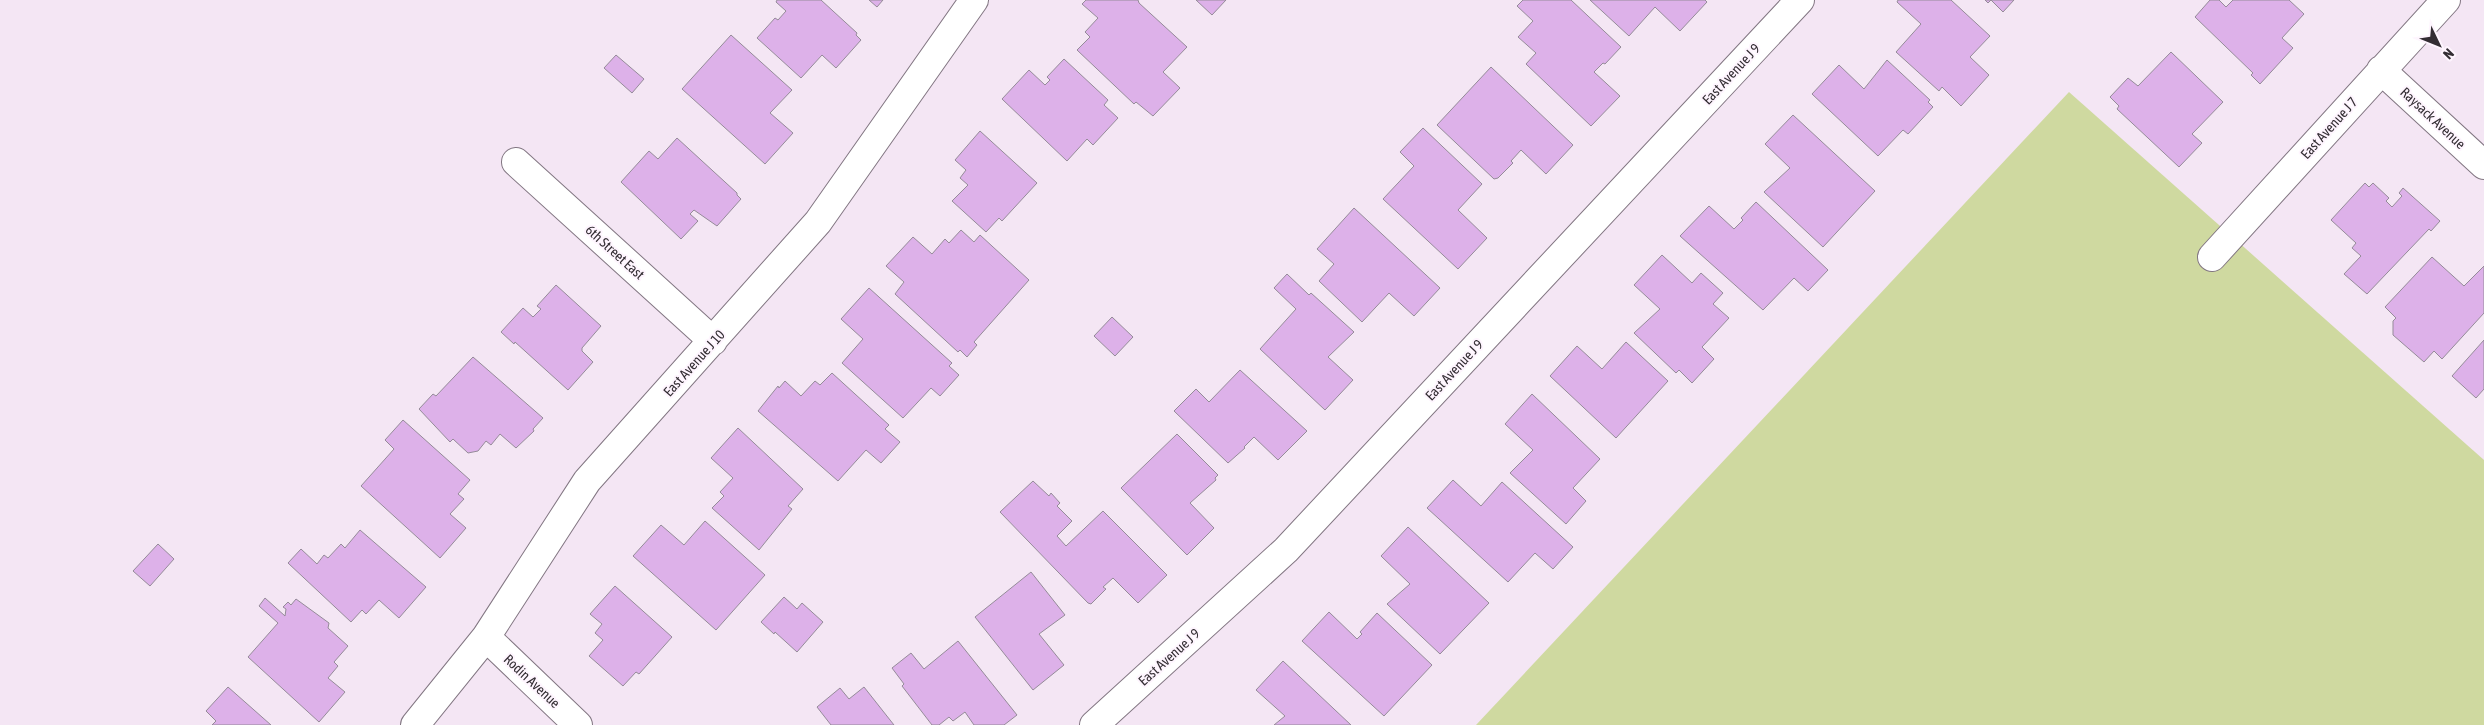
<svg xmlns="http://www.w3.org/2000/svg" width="2484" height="725" viewBox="0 0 2484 725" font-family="'Asap Condensed',sans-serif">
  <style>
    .green { fill: #cfd9a0 }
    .building { fill: #ddb1e9; stroke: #958b99 }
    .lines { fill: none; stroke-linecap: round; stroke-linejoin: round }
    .street-casing { stroke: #827682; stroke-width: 30 }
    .street { stroke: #fff; stroke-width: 28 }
    .labels { text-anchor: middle; stroke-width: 4; stroke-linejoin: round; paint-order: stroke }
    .street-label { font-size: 14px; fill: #332d33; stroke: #fef5fe }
  </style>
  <rect width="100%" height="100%" fill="#f4e6f4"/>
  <!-- green -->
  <path class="green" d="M2069 92 2484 460V725H1476Z"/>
  <!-- building -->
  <path class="building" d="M777 0H821L857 33 856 35 861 40 836 68 822 55 801 78 757 38 775 18 778 20 786 11 776 2Z
    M869 0H883L877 7Z
    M1086 0H1138L1139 3 1187 47 1163 72 1180 88 1153 116 1136 102 1134 104 1077 50 1090 37 1085 32 1098 18 1082 4Z
    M1196 0H1226L1212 15Z
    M1523 0H1571L1621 47 1605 64 1603 63 1594 72 1620 96 1591 126 1526 64 1536 53 1518 37 1533 21 1517 6Z
    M1590 0H1705L1707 2 1680 31 1655 7 1629 36Z
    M1898 0H1951L1990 36 1970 57 1989 75 1961 106 1942 87 1939 91 1896 52 1921 24 1897 2Z
    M1985 0H2014L2003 12 1991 0 1988 3Z
    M2210 0H2219L2226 7 2233 0H2289L2304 14 2282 38 2293 48 2260 84 2251 75 2253 73 2195 17Z
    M731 35 792 90 770 113 793 133 765 164 682 89Z
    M2171 52 2223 102 2192 134 2202 143 2179 167 2117 109 2119 106 2110 97 2128 78 2138 86Z
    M616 55 644 79 632 93 604 68Z
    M1064 59 1108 100 1104 105 1118 118 1093 145 1087 139 1067 161 1002 99 1029 70 1045 85 1050 80 1047 77Z
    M1887 60 1930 100 1928 102 1933 107 1908 134 1903 130 1878 156 1812 94 1839 65 1864 89Z
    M1491 67 1573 145 1546 174 1521 150 1511 161 1513 163 1498 178 1494 179 1437 125Z
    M1793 115 1875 191 1823 247 1764 192 1790 168 1765 144Z
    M1423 128 1482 184 1458 210 1487 238 1458 269 1383 199 1414 166 1400 152Z
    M980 131 1037 183 1002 221 999 218 986 232 952 201 968 185 960 178 966 170 955 160Z
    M677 138 737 193V195L741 199 717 226 694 210 690 214 698 221 681 239 621 182 649 151 658 159Z
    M2365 183 2369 187 2373 183 2389 198 2386 201 2392 207 2402 196 2399 193 2403 188 2440 221 2431 231 2429 229 2367 294 2344 274 2361 256 2352 248 2356 243 2331 220Z
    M1756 202 1828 270 1808 291 1794 278 1763 310 1680 236 1709 206 1734 229 1743 220 1741 218Z
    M1354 208 1440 288 1414 316 1389 293 1362 322 1319 281 1334 264 1317 249Z
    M961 230 974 242 980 235 1029 280 974 342 977 345 967 357 960 350 958 352 895 294 904 282 886 266 913 237 932 254 945 239 949 243Z
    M1662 255 1692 283 1701 273 1723 293 1713 304 1729 318 1702 347 1714 359 1692 383 1679 370 1676 373 1634 333 1660 309 1634 285Z
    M2432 257 2464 286 2484 266V313L2442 359 2434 351 2424 362 2393 335V321L2396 318 2385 307Z
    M1287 274 1309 295 1311 293 1354 332 1328 357 1353 380 1325 410 1260 349 1296 309 1274 288Z
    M556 285 601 326 582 348V351L593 362 568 390 515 342 514 344 501 332 523 308 533 317 541 309 537 306Z
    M869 288 952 363 949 366 959 375 940 396 931 388 903 418 842 363 863 339 841 319Z
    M1112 317 1133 337 1115 356 1094 336Z
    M2484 340V389L2476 398 2452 376Z
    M1626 342 1668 381 1616 438 1550 376 1577 346 1602 369Z
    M473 357 543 418 533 429 534 431 516 448 500 434 491 445 486 441 478 451 468 453 453 439 450 442 419 409 433 394 436 396Z
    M1240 370 1307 431 1278 460 1254 437 1244 447 1245 448 1228 463 1174 411 1196 389 1209 402Z
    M832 373 889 425 885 429 900 442 881 463 866 450 838 481 758 411 778 386 779 388 785 381 801 396 815 381 820 385Z
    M1532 394 1600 459 1573 488 1586 501 1566 524 1510 473 1533 450 1505 424Z
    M403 420 470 480 458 494 464 499 450 514 466 528 440 558 361 486 394 449 385 440Z
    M738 428 803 489 788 506 792 509 759 550 712 508 724 496 720 492 733 478 711 458Z
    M1177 434 1218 475 1215 478 1216 480 1190 503 1214 528 1187 555 1121 488Z
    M1453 480 1481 506 1502 482 1573 547 1553 569 1535 553 1508 582 1427 508Z
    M1033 481 1049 496 1051 493 1060 503 1057 506 1072 521 1057 536 1066 546 1103 511 1167 575 1138 603 1113 578 1103 587 1106 589 1091 604 1088 603 1000 512Z
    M705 521 765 575 716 630 633 556 661 525 684 545Z
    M1408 527 1489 603 1440 654 1387 604 1410 584 1381 556Z
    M360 530 426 587 399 618 379 600 366 614 362 610 351 622 288 563 301 549 317 564 324 555 328 558 341 544 345 548Z
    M158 544 174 559 150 586 133 571Z
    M1031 572 1065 615 1039 634 1064 665 1033 690 975 617Z
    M615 586 672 637 639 674 636 672 623 686 589 656 603 640 595 633 602 624 590 614Z
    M784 597 797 609 802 603 823 622 797 652 775 632 774 634 761 622Z
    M265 598 285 616 286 609 283 607 288 602 291 605 296 599 329 623 328 628 348 646 334 662 338 666 328 678 345 692 319 722 248 657 278 623 259 606Z
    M1329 612 1357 639 1362 634 1360 632 1377 613 1432 665 1384 716 1302 641Z
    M958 641 1017 715 1004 725H974L965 712 953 721 949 717 939 725H932L902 686 904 684 892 668 911 653 924 669Z
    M1283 661 1351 725H1274L1285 716 1256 690Z
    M228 687 271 725H212L216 721 206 711Z
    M864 687 894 725H831L817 707 840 688 849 699Z"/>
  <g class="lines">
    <defs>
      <path id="street" d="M2381 70 2484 165
        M516 162 713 341
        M2212 257 2446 0
        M486 637 578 725
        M415 725 486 637 587 481 818 222 974 0
        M1094 725 1286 550 1800 0"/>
    </defs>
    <!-- street casing -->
    <use href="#street" class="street-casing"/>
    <!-- street -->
    <use href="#street" class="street"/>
  </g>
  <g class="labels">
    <!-- street labels -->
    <g class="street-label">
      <text transform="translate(1731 74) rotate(-47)" y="5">East Avenue J 9</text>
      <text transform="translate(2433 118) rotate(43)" y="5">Raysack Avenue</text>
      <text transform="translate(2329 128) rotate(-48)" y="5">East Avenue J 7</text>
      <text transform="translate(615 252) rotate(42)" y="5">6th Street East</text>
      <text transform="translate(694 363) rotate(-48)" y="5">East Avenue J 10</text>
      <text transform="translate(1454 370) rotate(-47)" y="5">East Avenue J 9</text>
      <text transform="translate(1169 657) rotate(-42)" y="5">East Avenue J 9</text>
      <text transform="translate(532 681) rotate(43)" y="5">Rodin Avenue</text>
    </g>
  </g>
  <!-- north arrow -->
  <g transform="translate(2439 45) rotate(133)" stroke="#fef5fe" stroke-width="4" paint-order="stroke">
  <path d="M0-4L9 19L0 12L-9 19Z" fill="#332d33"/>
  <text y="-8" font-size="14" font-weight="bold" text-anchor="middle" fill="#332d33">N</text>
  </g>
</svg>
